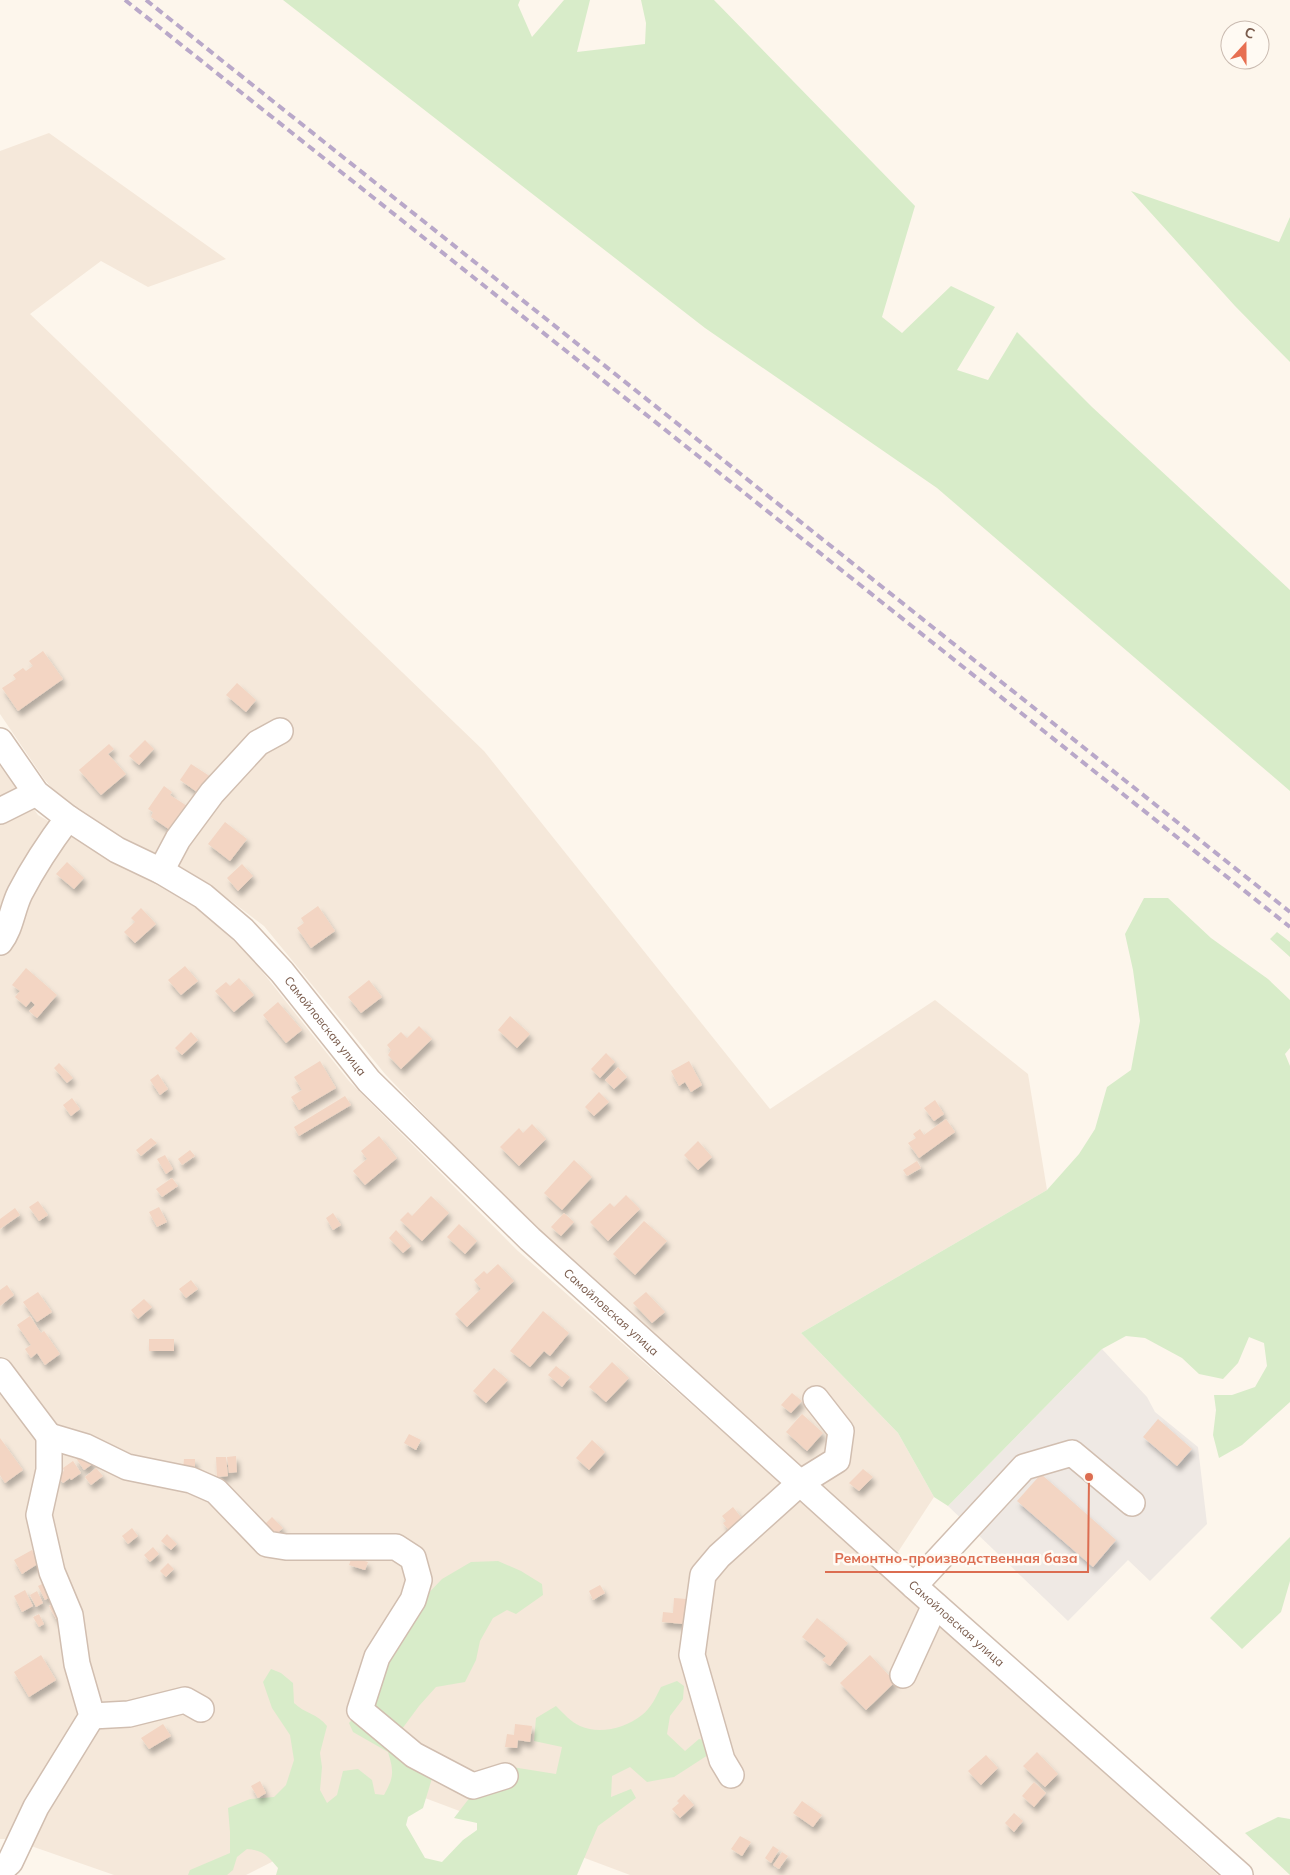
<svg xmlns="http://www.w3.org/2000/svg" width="1290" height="1875" viewBox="0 0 1290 1875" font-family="Mulish,sans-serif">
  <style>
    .residential { fill: #f5e8da }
    .industrial { fill: #efe9e4 }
    .green { fill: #d8ecc9 }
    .building { fill: #f3d5c3; filter: url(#shadow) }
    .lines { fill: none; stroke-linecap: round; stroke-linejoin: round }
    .minor-casing { stroke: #d1beb0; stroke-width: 28 }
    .minor { stroke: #fff; stroke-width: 25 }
    .rail { stroke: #b9a8c9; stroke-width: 4; stroke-dasharray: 8 5; stroke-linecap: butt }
    .labels { text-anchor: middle; stroke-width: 5; stroke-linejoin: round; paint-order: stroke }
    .street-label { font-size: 12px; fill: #7a5c4d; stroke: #fffaf3 }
    .leader { fill: none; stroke: #dc6d51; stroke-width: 2 }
    .callout-dot { fill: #dc6d51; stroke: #fffaf3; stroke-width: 2 }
    .callout-label { font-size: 14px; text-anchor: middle; font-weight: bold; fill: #dc6d51; stroke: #fffaf3; stroke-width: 5; stroke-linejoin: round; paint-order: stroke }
  </style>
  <defs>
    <filter id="shadow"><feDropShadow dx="3" dy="5.5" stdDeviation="2.5" flood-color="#0004"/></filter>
  </defs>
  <rect width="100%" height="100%" fill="#fdf6ec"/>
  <!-- residential -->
  <path class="residential" d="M49 133 226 259 148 287 101 261 30 314 484 751 770 1109 935 1000 1028 1074 1047 1190 801 1333 898 1433 934 1497 898 1552 723 1403 553 1249 385 1074 264 926 210 885 147 852 66 805 44 779 0 714V151Z
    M0 762 38 815 201 911 249 955 349 1081 518 1251 800 1500 1218 1875H630L409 1792 246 1875H114L11 1839H0Z"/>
  <!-- industrial -->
  <path class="industrial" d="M1102 1349 1147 1397 1155 1412 1198 1447 1207 1524 1150 1581 1128 1560 1068 1621 948 1506Z"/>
  <!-- green -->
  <path class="green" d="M283 0H520L518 5 532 37 564 0H590L577 52 645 44 646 23 641 0H714L915 206 882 317 902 333 951 286 995 307 957 370 988 380 1017 332 1092 407 1290 590V791L937 488 705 328Z
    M1131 191 1279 242 1290 217V362L1235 306Z
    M1144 898H1168L1211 938 1268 979 1290 1000V1048L1285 1054 1290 1066V1402L1242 1445 1219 1458 1213 1435 1216 1410 1214 1395H1232L1255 1387 1267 1366 1264 1343 1249 1337 1238 1363 1223 1379 1199 1374 1182 1358 1145 1338 1126 1336 1102 1349 948 1506 934 1497 898 1433 801 1333 1047 1190 1079 1154 1095 1129 1107 1087 1131 1070 1140 1021 1133 970 1125 934Z
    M1277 932 1290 942V957L1270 939Z
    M1290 1537V1581L1281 1612 1242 1649 1210 1618Z
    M498 1561 521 1571 542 1584 543 1595 516 1614 507 1610 493 1618 480 1641 476 1660 465 1682 436 1687 419 1706 402 1729 436 1755 433 1775 423 1808 408 1817 406 1825 425 1858 442 1862 463 1840 477 1830V1823L454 1818 474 1792 512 1767 556 1774 562 1747 534 1741 536 1718 556 1706C563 1713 571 1722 580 1726 600 1735 625 1728 642 1715 651 1708 656 1697 661 1687L677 1681 684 1686 683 1699 670 1716 667 1734 685 1751 699 1739 711 1742 708 1755 674 1777 647 1782 630 1767 612 1776 611 1797 631 1789 636 1798 598 1826 577 1875H276L278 1868C268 1856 263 1850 247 1849L237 1857 233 1870 227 1875H188L190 1870 230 1853V1832L228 1808 250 1799 274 1797 286 1785 294 1760 290 1735 272 1708 263 1682 271 1669 281 1673 293 1683 294 1703C304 1713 318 1714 327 1726L320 1753 322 1767 320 1790 327 1803 337 1795 343 1771 358 1769 372 1780 375 1794 384 1795C394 1777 394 1772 388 1752L353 1732 349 1723 369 1701 366 1683 421 1601 442 1579 471 1562Z
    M1278 1817 1290 1819V1875L1245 1833Z"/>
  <!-- building -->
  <path class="building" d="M43 651 63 679 18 711 2 688 16 679 13 675 23 668 26 671 33 666 29 661Z
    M237 683 256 700 246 712 226 695Z
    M145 740 154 749 139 765 129 756Z
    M109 744 114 749 108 754 126 774 101 795 79 770Z
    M191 764 211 777 204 797 180 780Z
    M164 786 172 792 170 795 187 806 170 830 151 817 153 812 148 809Z
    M225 822 247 839 230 861 208 844Z
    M67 862 84 878 74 889 56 874Z
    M242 864 253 876 238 891 227 878Z
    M318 906 335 931 311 948 297 928 304 923 301 918Z
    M141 908 156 924 135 943 124 932 135 922 131 918Z
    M185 966 198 981 181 995 168 980Z
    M26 968 57 995 37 1018 29 1011 35 1005 31 1001 26 1007 15 997 20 991 12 985Z
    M239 978 254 995 234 1012 215 991 226 982 230 986Z
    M369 980 382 997 361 1013 348 997Z
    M278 1002 302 1030 286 1043 263 1015Z
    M510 1016 530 1034 517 1048 498 1030Z
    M419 1026 432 1039 401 1069 388 1055 391 1050 387 1045 401 1032 407 1038Z
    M191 1032 198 1040 182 1055 175 1048Z
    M606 1053 615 1062 600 1078 591 1069Z
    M320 1061 336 1088 299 1110 291 1097 302 1090 294 1077Z
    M689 1061 702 1085 691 1092 685 1082 679 1086 671 1071Z
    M59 1063 73 1078 67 1083 54 1068Z
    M618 1067 627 1077 614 1089 605 1080Z
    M158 1074 168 1089 160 1095 150 1080Z
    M599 1092 609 1102 594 1116 585 1107Z
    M345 1096 351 1105 299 1136 294 1127Z
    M72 1098 80 1109 71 1116 63 1105Z
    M935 1100 944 1114 934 1121 924 1108Z
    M946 1119 955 1132 919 1158 908 1143 916 1138 913 1134 920 1129 924 1135Z
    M532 1124 546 1139 519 1166 500 1147 519 1128 523 1133Z
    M379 1136 397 1158 365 1185 353 1171 367 1159 361 1151Z
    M151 1138 157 1143 141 1156 136 1150Z
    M698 1141 712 1157 698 1170 684 1155Z
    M190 1150 195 1156 182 1165 178 1159Z
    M165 1155 173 1169 166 1174 157 1159Z
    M574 1160 592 1177 562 1210 544 1193Z
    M917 1161 921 1168 907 1176 903 1170Z
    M172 1178 178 1186 162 1197 156 1189Z
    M626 1195 640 1209 608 1241 590 1222 610 1203 614 1207Z
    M431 1196 449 1213 422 1241 400 1220 408 1212 412 1216Z
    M38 1201 48 1215 39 1221 29 1207Z
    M159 1207 167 1222 157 1227 149 1212Z
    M15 1208 20 1215 0 1229V1219Z
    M333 1213 341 1225 333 1230 326 1218Z
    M564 1213 574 1222 561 1236 551 1227Z
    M644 1221 667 1241 635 1275 613 1254Z
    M459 1224 477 1241 465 1254 447 1237Z
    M396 1230 411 1246 403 1253 389 1238Z
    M498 1264 514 1281 467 1327 455 1314 481 1289 474 1280 484 1271 487 1274Z
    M191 1280 198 1289 186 1298 179 1289Z
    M7 1285 14 1295 0 1306V1290Z
    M38 1292 52 1312 37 1322 23 1302Z
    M646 1292 665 1312 652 1323 633 1303Z
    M144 1299 152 1307 138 1319 131 1310Z
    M543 1311 569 1333 550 1356 544 1351 530 1367 510 1351Z
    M30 1316 41 1333 44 1331 60 1354 45 1365 37 1353 31 1358 25 1349 31 1345 17 1325Z
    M149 1339H174V1351H149Z
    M612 1362 629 1378 606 1402 589 1387Z
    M556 1366 570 1377 562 1387 548 1375Z
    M494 1368 508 1380 486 1403 473 1391Z
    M792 1393 802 1401 791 1413 781 1405Z
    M802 1414 823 1433 807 1451 786 1432Z
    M1158 1419 1192 1449 1177 1466 1143 1437Z
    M409 1434 421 1440 416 1450 404 1443Z
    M0 1438 23 1470 5 1483 0 1475Z
    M592 1440 605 1452 589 1470 576 1458Z
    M85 1452 94 1463 84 1470 76 1458Z
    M236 1456 237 1472 229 1473 227 1457Z
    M216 1457H226L228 1476 217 1477Z
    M184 1459H195V1470L183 1469Z
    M73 1461 81 1473 71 1480 70 1478 63 1483 57 1476 64 1471 63 1468Z
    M96 1468 103 1476 91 1485 85 1477Z
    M863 1469 873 1477 859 1491 849 1483Z
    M1041 1474 1116 1540 1093 1567 1017 1501Z
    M733 1507 747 1525 731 1533 723 1523 726 1521 722 1516Z
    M272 1517 283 1528 273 1537 262 1527Z
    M132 1528 138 1536 128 1544 122 1536Z
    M167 1534 177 1544 171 1550 161 1541Z
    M153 1547 159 1554 150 1562 144 1555Z
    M32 1550 39 1563 22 1574 14 1560Z
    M352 1557 368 1562 365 1570 349 1565Z
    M168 1563 174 1569 166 1577 160 1571Z
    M46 1582 53 1595 45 1600 38 1586Z
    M600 1585 605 1593 593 1600 589 1591Z
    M25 1590 33 1606 22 1612 14 1596Z
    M37 1591 43 1603 36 1607 30 1595Z
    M674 1598 686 1599 684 1624 662 1622 663 1612 673 1613Z
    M56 1603 63 1616 56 1619 49 1606Z
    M39 1614 44 1624 39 1627 33 1617Z
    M817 1618 848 1643 830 1666 822 1660 826 1656 802 1637Z
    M41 1655 56 1680 29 1697 14 1672Z
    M870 1655 895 1682 866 1710 840 1683Z
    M163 1724 171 1736 149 1749 141 1738Z
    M515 1724 532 1726 530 1742 518 1740 517 1748 505 1747 507 1734 514 1735Z
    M1037 1752 1058 1774 1045 1787 1023 1766Z
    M986 1755 998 1768 981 1785 968 1771Z
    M260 1781 266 1793 258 1798 251 1786Z
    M1034 1782 1046 1793 1034 1807 1022 1796Z
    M684 1794 694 1805 680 1818 672 1809 679 1803 677 1801Z
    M802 1801 822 1815 813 1827 793 1813Z
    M1014 1813 1023 1821 1014 1832 1005 1823Z
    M740 1836 751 1842 742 1856 731 1849Z
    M773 1846 779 1850 771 1863 765 1858Z
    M782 1852 788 1856 779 1869 773 1865Z"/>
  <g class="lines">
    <defs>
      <g id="minor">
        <path id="s1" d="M0 741 36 793 68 818 117 850 161 871 203 896 243 930 282 972 369 1081 530 1239 914 1586 1240 1875"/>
        <path d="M0 811 36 793"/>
        <path d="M161 871 178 839 212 793 258 743 280 731"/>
        <path d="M0 942C11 928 12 909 20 893 34 866 50 842 68 818"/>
        <path d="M0 1371 49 1436"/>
        <path d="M49 1436 86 1447 127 1467 191 1480 216 1491 267 1544 286 1547H396L413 1558 419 1580 413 1600 377 1657 360 1710 414 1755 473 1786 505 1776"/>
        <path d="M914 1586 1024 1467 1072 1453 1132 1503"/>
        <path d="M903 1675 935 1605"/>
        <path d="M92 1716 129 1714 185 1700 201 1709"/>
        <path d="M731 1775 722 1760 692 1655 703 1575 719 1556 800 1483 837 1460 841 1431 816 1399"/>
        <path d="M0 1871 10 1862 36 1807 92 1716 77 1664 70 1615 52 1572 39 1515 49 1470V1436"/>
      </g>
    </defs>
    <!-- minor casing -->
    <use href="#minor" class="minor-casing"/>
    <!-- minor -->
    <use href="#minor" class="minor"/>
    <!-- rail -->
    <path class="rail" d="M125 0 1290 927
      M146 0 1290 912"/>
  </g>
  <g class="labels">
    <!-- street labels -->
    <g class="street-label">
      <text dy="4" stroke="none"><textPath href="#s1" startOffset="439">Самойловская улица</textPath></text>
      <text dy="4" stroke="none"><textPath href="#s1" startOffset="844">Самойловская улица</textPath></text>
      <text dy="4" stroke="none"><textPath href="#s1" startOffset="1309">Самойловская улица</textPath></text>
    </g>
  </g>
  <!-- callouts -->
  <path class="leader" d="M1089 1477L1088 1572H825"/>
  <circle class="callout-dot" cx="1089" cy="1477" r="5"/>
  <g class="callout-label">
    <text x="956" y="1563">Ремонтно-производственная база</text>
  </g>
  <!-- north arrow -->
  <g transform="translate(1245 45) rotate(21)"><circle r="24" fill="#fffaf3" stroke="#cabbb1"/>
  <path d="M0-4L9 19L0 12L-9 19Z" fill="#e76f51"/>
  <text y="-8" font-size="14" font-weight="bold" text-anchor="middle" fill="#7a5c4d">С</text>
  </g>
</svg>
